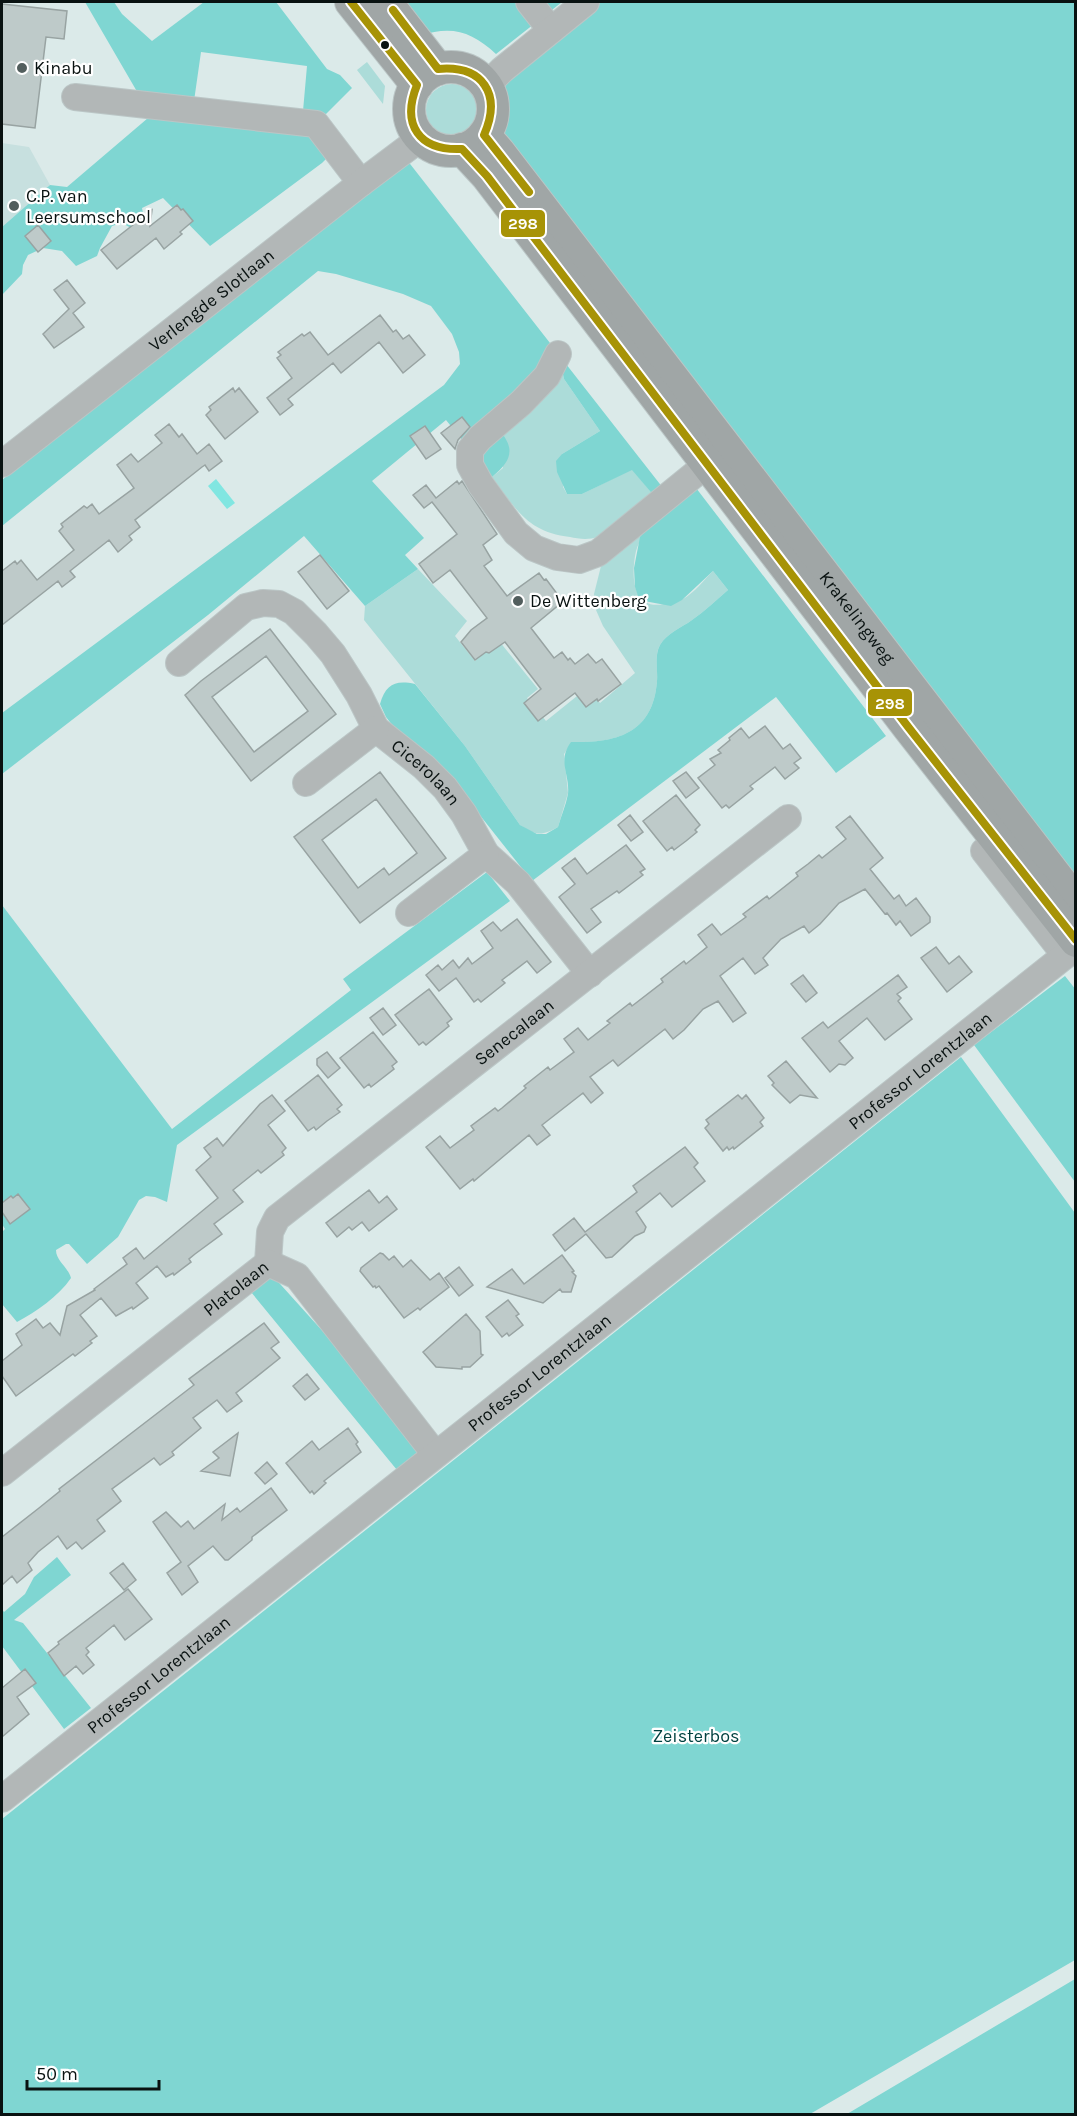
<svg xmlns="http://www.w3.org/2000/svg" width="1077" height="2116" viewBox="0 0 1077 2116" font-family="Karla,sans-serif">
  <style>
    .built { fill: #c7e0df }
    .green { fill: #acdcd9 }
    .forest { fill: #7fd6d2 }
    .water { fill: #81e6e1 }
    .building { fill: #becac9; stroke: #98a3a2; stroke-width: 1.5; fill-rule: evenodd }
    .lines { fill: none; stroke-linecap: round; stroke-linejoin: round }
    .minor-casing { stroke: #bbc6c6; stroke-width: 28 }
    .major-casing { stroke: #bbc6c6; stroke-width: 34 }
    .minor { stroke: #b2b7b7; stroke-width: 26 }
    .major { stroke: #a0a6a6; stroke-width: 32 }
    .bus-1-casing { stroke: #fff; stroke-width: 12 }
    .bus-1 { stroke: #a79306; stroke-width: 8 }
    .bus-dot { fill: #091211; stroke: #fff; stroke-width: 2 }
    .poi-dot { fill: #525e5d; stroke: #fff; stroke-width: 2 }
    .labels { text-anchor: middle; stroke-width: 4.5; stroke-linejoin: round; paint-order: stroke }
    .poi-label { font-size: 18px; fill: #091211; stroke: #fff; text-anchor: start }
    .street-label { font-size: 18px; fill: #091211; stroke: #fff }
    .park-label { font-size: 18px; fill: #004240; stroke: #fff }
    .line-badge { stroke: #fff; stroke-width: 2 }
    .badge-label { font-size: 16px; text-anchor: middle; font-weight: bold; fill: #fff }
  </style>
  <rect width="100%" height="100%" fill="#dbeae9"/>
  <!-- built -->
  <path class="built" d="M2 143 29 147 50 185 2 227Z"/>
  <!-- green -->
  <path class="green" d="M443 52C461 51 476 57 490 68 472 70 454 67 443 52Z
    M367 62 385 86 383 104 357 70Z
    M401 80C406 97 403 114 398 130 392 111 394 99 401 80Z
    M426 110a26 26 0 1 1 52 0a26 26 0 1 1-52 0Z
    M424 155 454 159 459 168 440 167 418 158Z
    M557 352 564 379 600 431 562 454 563 487 567 494H582L632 469 655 497C643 505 609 533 598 537 589 540 578 539 570 537 527 532 516 509 492 477L503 468 498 429Z
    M655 518C649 528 639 540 636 551 631 573 631 611 664 604 670 602 678 602 683 599 694 593 704 580 713 571L728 590C716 600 705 611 692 620 681 628 667 633 660 645 654 655 658 670 657 681 653 734 616 743 572 742L564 754 568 793 558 827C542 836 536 836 520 825L465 746 364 620 365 606 418 569 467 621 455 636 475 661 499 641 538 689 527 698 546 721 587 688 600 703 635 673 603 626 596 610 594 594 601 566 611 554Z"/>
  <!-- forest -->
  <path class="forest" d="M85 2H114L122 14 152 41 204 2H276L327 69 340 75 352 88 326 114 303 111 307 66 201 52 194 101 139 95Z
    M393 2H562L496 54C472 32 452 25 420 36Z
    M598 2H1075V890L497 127 499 99 513 71Z
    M148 118 252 126 316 135 330 155 322 163 210 246 163 198 142 208 144 219 131 228 122 223 112 226 100 248 97 256 76 266 62 251 43 248 28 255 23 265 22 274 2 295V227L50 185 67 187Z
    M407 160 557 352 498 429C516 448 512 461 492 477L446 420 372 481 424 538 405 555 418 569 365 606 304 536 208 615 2 774V713L444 385 460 364 459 352 452 334 431 306 403 294 336 274 318 271 2 526V480L265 270Z
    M566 364 663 488 655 497 632 470 582 494H567L557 472 556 461 562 454 600 431 564 379 562 370Z
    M693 484 886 736 836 773 776 697 532 881 456 785 396 730 386 717 380 704C386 684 395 680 415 684L465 746 520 825 537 834H546L558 827C561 816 566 805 568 794 570 774 557 761 571 742 616 743 653 734 657 681 658 670 654 656 660 645 667 633 681 628 692 620 705 611 716 600 728 590L713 571 682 600 671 606 644 601 638 596 635 587 634 568 640 537 655 518Z
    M487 872 510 901 177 1145 167 1202 155 1197 146 1196 139 1200 118 1237 87 1264 69 1244H66L56 1250C56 1261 68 1267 71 1278 58 1297 37 1311 17 1322L2 1304V1232L5 1229 2 1224V905L172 1129 351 990 343 979Z
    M1065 976 1076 990 1075 1182 974 1045Z
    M961 1057 1075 1213V1960L810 2114H2V1819Z
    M272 1275 427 1447 397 1470 251 1292Z
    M57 1557 71 1575 14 1620 23 1623 91 1708 64 1729 2 1646V1609L4 1612 25 1594 34 1577Z
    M1075 1979V2114H847Z"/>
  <!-- water -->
  <path class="water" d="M216 479 235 503 227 509 208 486Z"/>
  <!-- building -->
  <path class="building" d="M2 4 67 11 64 39 46 37 35 128 2 124Z
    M177 205 181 210 183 209 193 221 180 232 182 234 164 249 156 238 117 269 101 250 152 210 150 226Z
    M38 225 51 241 38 252 25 236Z
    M67 280 85 303 73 313 84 327 54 348 43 334 69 309 54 290Z
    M380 315 393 332 396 330 403 339 409 335 425 355 403 373 379 342 341 373 333 363 288 399 293 405 280 415 267 398 292 378 277 358 281 355 278 352 302 334 304 336 310 332 328 355Z
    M233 388 235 392 239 388 258 412 225 439 206 415 211 410 209 407Z
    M462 417 470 427 458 440 455 449 441 433Z
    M169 424 179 437 182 434 197 454 209 444 222 461 209 471 205 465 202 467 135 520 140 527 129 536 132 540 118 552 109 540 70 571 75 577 62 587 58 581 2 625V571L15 561 17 564 21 560 37 580 74 550 59 531 63 527 61 524 84 506 87 508 92 504 99 514 134 488 117 465 131 454 138 462 162 443 155 435Z
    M425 426 441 449 426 459 410 436Z
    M457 481 459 484 462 481 497 534 483 545 492 560 484 566 507 596 539 573 544 580 546 579 558 595 556 596 561 603 531 628 554 658 562 652 568 660 570 658 575 664 588 654 596 663 602 659 621 684 598 701 597 699 586 707 575 693 538 721 524 703 541 689 505 642 489 653 486 652 475 660 461 642 471 630 487 618 450 570 433 583 419 564 457 534 432 502 424 508 413 495 426 485 436 498Z
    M320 555 349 591 327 609 298 572Z
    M270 629 336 714 251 781 185 695 201 681ZM266 656 308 711 254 752 212 697Z
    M765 726 783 749 790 744 801 758 794 763 799 768 785 779 775 767 750 786 753 789 729 808 726 805 722 808 698 778 715 765 710 759 721 753 718 750 730 740 729 738 741 728 749 738Z
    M380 772 446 858 360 923 294 837ZM376 799 417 853 389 875 384 868 358 888 322 840Z
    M686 772 699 788 686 798 673 781Z
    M676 795 700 825 695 830 697 832 686 841 674 850 672 847 667 851 643 821Z
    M630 815 643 832 631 841 618 825Z
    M850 816 883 858 870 869 894 899 899 895 906 906 916 898 930 917V922L911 936 900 921 896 925 887 913 885 914 865 889 839 903 820 924 809 933 804 926 781 939 763 958 768 965 755 974 743 958 720 976 746 1013 733 1022 718 1001 703 1009 684 1030 673 1039 665 1029 618 1066 613 1060 590 1077 603 1093 591 1103 583 1093 542 1125 550 1135 537 1145 529 1135 474 1181 473 1179 460 1189 426 1147 440 1136 450 1148 474 1130 471 1126 495 1108 498 1111 502 1108 526 1088 524 1086 548 1067 550 1070 574 1052 564 1039 578 1028 588 1040 610 1023 607 1021 630 1003 632 1006 663 982 661 979 684 961 686 964 707 947 698 935 712 924 721 935 746 917 743 914 767 896 769 899 798 876 796 873 808 864 819 855 822 858 846 839 836 827Z
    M626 845 645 869 640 872 643 875 619 893 617 891 591 909 601 922 587 933 559 897 575 884 562 868 575 858 587 874Z
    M517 919 551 962 537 973 527 961 502 980 505 983 481 1002 478 999 474 1002 456 978 439 991 426 975 438 965 442 970 453 960 459 968 468 958 472 964 493 948 481 931 493 922 501 931Z
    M936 947 949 964 959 956 972 972 947 992 921 958Z
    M803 975 817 993 806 1002 791 984Z
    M898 975 907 987 897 994 901 998 898 1001 912 1019 885 1040 867 1018 839 1041 853 1058 845 1065 839 1064 830 1072 802 1038 823 1022 828 1028Z
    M429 989 452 1019 447 1023 449 1026 426 1045 423 1042 419 1045 395 1015Z
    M383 1008 396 1025 383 1035 370 1018Z
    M373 1032 397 1062 392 1066 394 1069 371 1087 369 1084 364 1088 340 1058Z
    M327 1052 340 1068 328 1078 317 1065V1059Z
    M786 1061 817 1098 800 1095 790 1103 772 1085 774 1083 768 1076Z
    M318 1075 342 1105 337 1109 340 1112 327 1121 316 1130 314 1127 308 1131 285 1101Z
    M272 1095 285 1111 268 1125 286 1148 282 1152 284 1155 261 1173 258 1170 233 1190 243 1202 214 1224 222 1234 195 1254 189 1259 191 1262 174 1275 173 1273 166 1277 157 1266 136 1283 148 1298 133 1309 132 1307 116 1316 101 1298 80 1315 97 1336 90 1341 92 1343 75 1356 73 1354 16 1396 2 1376V1361L22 1345 16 1334 36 1319 43 1328 50 1323 60 1335 67 1306 95 1290 94 1289 127 1264 123 1258 136 1248 144 1259 218 1198 196 1170 211 1157 204 1148 217 1138 223 1146 260 1104Z
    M738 1095 742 1099 746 1095 764 1118 760 1122 763 1126 734 1149 733 1147 729 1150 727 1147 723 1151 705 1128 709 1124 706 1120Z
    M685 1147 698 1163 694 1167 705 1181 672 1207 660 1193 636 1212 646 1227 644 1232 635 1236 612 1257 606 1258 586 1234 565 1251 553 1235 574 1218 585 1232 637 1192 633 1186Z
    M369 1190 379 1203 387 1196 397 1209 369 1231 362 1222 352 1230 349 1227 337 1237 326 1223Z
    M18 1194 30 1209 10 1224 2 1212V1203L11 1196 13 1198Z
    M380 1253 383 1254 389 1260 394 1256 403 1267 411 1260 430 1280 439 1273 449 1287 422 1308 420 1310 418 1308 404 1318 379 1286 376 1288 375 1286 373 1287 360 1271 361 1268Z
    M562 1255 574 1271 572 1272 576 1276 571 1292H562L560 1289 543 1303 487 1287 512 1269 524 1284Z
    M459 1267 473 1285 459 1296 445 1278Z
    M508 1300 519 1314 516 1316 523 1325 509 1336 507 1333 502 1337 486 1317Z
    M466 1314 480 1331 481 1354 483 1355 470 1367H462V1369L436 1367 423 1352Z
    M264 1323 279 1342 271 1348 280 1358 236 1393 242 1401 227 1412 217 1400 193 1418 201 1428 172 1452 174 1455 160 1465 154 1458 112 1489 121 1501 97 1520 105 1531 82 1549 76 1542 67 1549 58 1536 38 1552 28 1563 32 1570 17 1583 12 1576 2 1585V1537L39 1508 60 1491 59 1489 194 1385 189 1379Z
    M307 1374 319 1389 305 1400 293 1386Z
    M348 1428 358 1442 356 1444 361 1452 324 1481 326 1483 314 1494 312 1491 310 1493 286 1463 312 1441 319 1450Z
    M238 1433 230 1476 201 1471 219 1458 213 1452Z
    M267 1462 277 1474 265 1484 255 1473Z
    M271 1488 287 1510 252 1537V1540L228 1560H225L213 1546 188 1566 198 1582 182 1595 167 1573 181 1562 153 1522 166 1512 181 1527 188 1521 194 1529 225 1504 222 1520 237 1508 240 1512Z
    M123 1563 136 1580 124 1590 110 1573Z
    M128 1589 152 1619 125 1640 114 1625 86 1648 89 1652 86 1655 94 1665 83 1674 76 1666 64 1676 48 1653 59 1644 58 1642Z
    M25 1669 36 1683 17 1697 29 1714 2 1737V1688Z"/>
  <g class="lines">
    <defs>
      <g id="minor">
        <path d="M529 2 551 30"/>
        <path d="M486 86 502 70 586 2"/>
        <path d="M75 97 316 124 361 183"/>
        <path d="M558 354 547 376 521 403 480 438 470 450V465L481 485 516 533 534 548 557 557 579 560 598 553 722 452"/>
        <path id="s1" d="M2 464 361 183 421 138"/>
        <path id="s2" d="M179 663 246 607 263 603 279 604 294 612 316 634 333 654 359 695 376 729 424 767 445 788 464 814 486 854 518 883 590 974"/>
        <path d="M306 783 376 729"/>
        <path d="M984 851 1065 955"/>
        <path d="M409 913 486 854"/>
        <path id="s3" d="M268 1263 270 1232 277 1218 788 818"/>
        <path id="s4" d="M2 1473 268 1263 297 1276 435 1454"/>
        <path id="s5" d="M2 1799 1076 947"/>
      </g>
      <g id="major">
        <path d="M351 2 417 85"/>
        <path d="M386 2 438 69"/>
        <circle cx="451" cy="109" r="42"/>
        <path id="s6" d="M484 135 499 152 1076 902"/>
        <path d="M462 149 487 176 909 728 1076 941"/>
      </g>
    </defs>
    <!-- minor casing -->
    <use href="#minor" class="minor-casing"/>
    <!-- major casing -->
    <use href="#major" class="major-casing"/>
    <!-- minor -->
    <use href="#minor" class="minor"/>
    <!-- major -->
    <use href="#major" class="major"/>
    <defs>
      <path id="bus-1" d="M351 2 417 85C401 125 419 151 462 149L487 176 909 728 1076 940
        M393 10 438 69C483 65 502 94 484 135L529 192"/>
    </defs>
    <!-- bus-1 casing -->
    <use href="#bus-1" class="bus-1-casing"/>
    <!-- bus-1 -->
    <use href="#bus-1" class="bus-1"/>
  </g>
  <!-- markers -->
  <circle class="bus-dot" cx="385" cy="45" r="5"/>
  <g class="poi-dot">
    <circle cx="22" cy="68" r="6"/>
    <circle cx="14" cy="206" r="6"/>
    <circle cx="518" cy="601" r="6"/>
  </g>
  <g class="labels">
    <!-- poi labels -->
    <g class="poi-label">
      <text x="34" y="74">Kinabu</text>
      <text x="26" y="202">C.P. van<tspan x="26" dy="21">Leersumschool</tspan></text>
      <text x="530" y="607">De Wittenberg</text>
    </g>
    <!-- street labels -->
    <g class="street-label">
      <text dy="6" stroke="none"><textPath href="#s1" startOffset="266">Verlengde Slotlaan</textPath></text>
      <text dy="6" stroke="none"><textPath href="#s6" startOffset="610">Krakelingweg</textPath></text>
      <text dy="6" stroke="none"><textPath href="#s2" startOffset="348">Cicerolaan</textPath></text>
      <text dy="6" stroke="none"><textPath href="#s3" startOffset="348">Senecalaan</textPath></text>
      <text dy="6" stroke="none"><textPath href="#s5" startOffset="1172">Professor Lorentzlaan</textPath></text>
      <text dy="6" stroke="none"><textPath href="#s4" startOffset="298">Platolaan</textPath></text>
      <text dy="6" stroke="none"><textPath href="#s5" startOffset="686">Professor Lorentzlaan</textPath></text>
      <text dy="6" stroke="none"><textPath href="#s5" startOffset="200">Professor Lorentzlaan</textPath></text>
    </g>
    <!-- park labels -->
    <g class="park-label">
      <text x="696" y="1742">Zeisterbos</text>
    </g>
  </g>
  <g class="line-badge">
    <rect x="500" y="209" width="46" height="29" rx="6" fill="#a79306"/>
    <rect x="867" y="688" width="46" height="29" rx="6" fill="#a79306"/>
  </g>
  <g class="badge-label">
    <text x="523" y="229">298</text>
    <text x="890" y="709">298</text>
  </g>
  <!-- border -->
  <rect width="1077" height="2116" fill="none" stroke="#091211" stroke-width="6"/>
  <!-- scale -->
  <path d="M27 2080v9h132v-9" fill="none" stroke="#091211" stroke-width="3"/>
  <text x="36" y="2080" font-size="18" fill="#091211" stroke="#ffffff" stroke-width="4.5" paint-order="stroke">50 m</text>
</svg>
